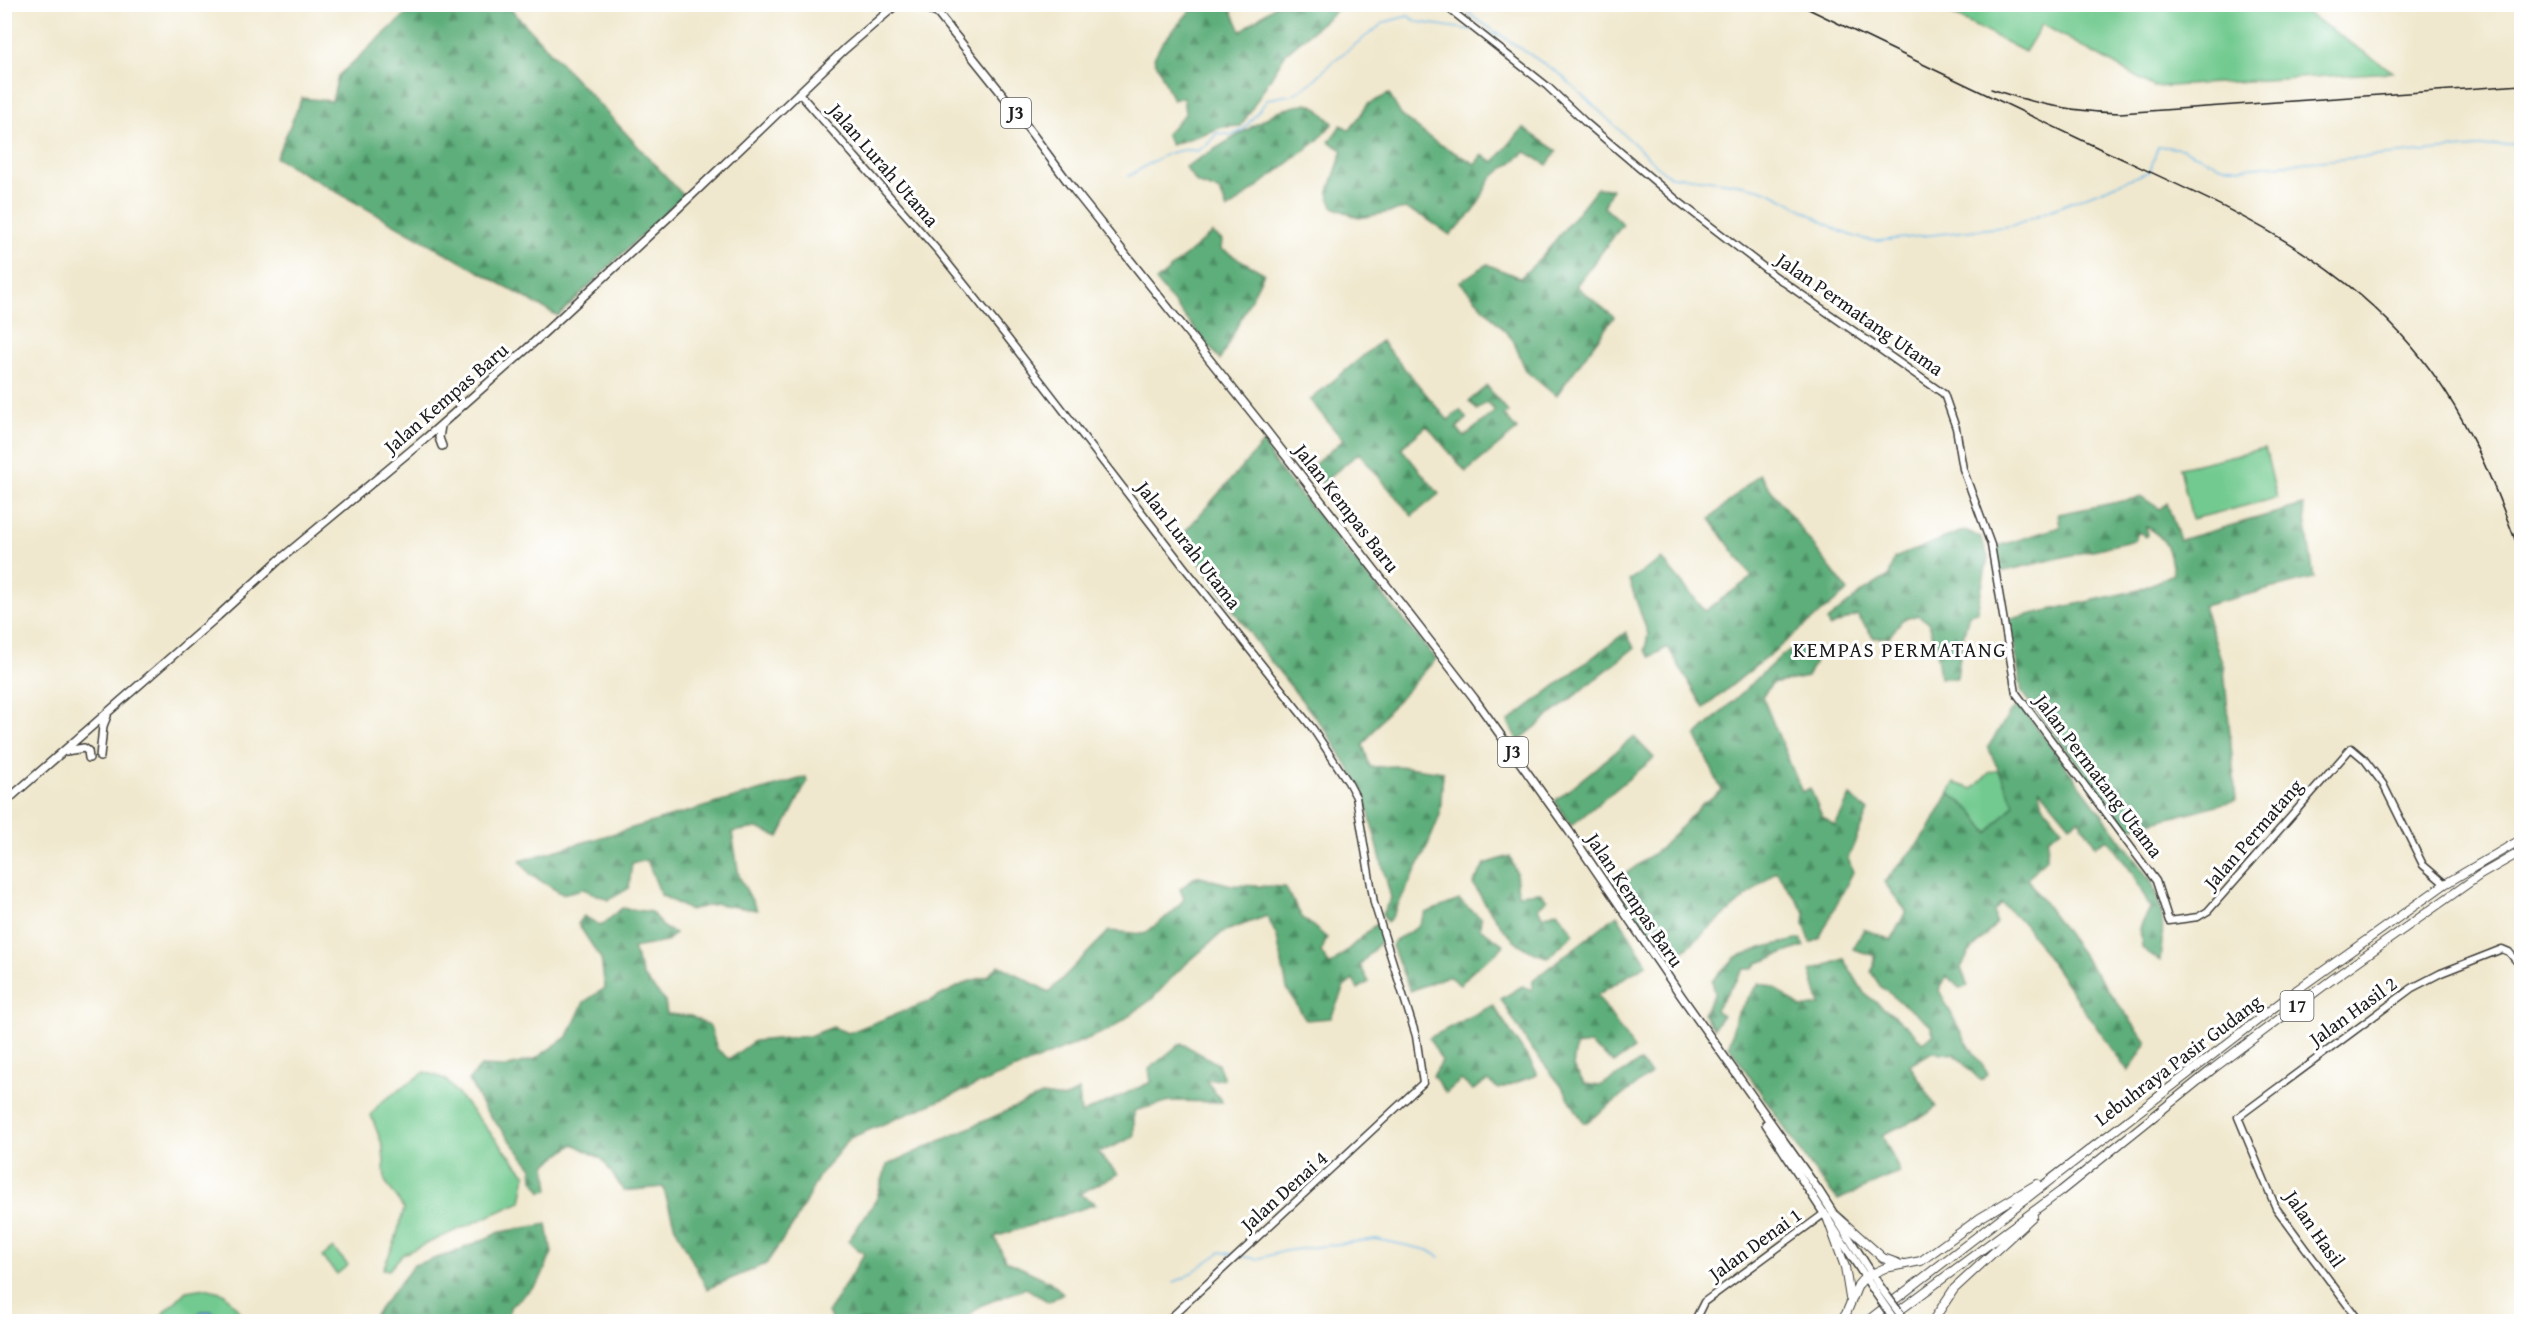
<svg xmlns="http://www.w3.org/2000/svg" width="2526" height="1326" viewBox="0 0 2526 1326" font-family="'Gentium Book Plus',serif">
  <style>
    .green { fill: #72ca90; stroke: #477356; stroke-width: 1.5 }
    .forest { fill: url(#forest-firs); stroke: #3c654b; stroke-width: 1.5 }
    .water { fill: url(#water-ripples); stroke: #466a82; stroke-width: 1.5 }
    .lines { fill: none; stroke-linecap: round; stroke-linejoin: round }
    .stream { stroke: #6fb8e7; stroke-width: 1.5 }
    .secondary-casing { stroke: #3c3b37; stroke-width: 9 }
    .primary-casing { stroke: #3c3b37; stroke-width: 10 }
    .highway-casing { stroke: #3c3b37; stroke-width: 10 }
    .secondary { stroke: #fff; stroke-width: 6 }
    .primary { stroke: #fff; stroke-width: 7 }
    .highway { stroke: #fff; stroke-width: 8 }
    .rail { stroke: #1c1c1c; stroke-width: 1.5 }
    .primary-bridge-casing { stroke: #3c3b37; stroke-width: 10; stroke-linecap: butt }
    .primary-bridge { stroke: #fff; stroke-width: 7 }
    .labels { text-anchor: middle; stroke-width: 6; stroke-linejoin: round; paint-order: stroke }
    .shield { fill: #fff; stroke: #606060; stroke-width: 1.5 }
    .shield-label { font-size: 18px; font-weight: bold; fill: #1c1c1c }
    .street-label { font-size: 20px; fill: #1c1c1c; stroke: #fff }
    .neighbourhood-label { font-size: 21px; letter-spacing: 1.5px; fill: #1c1c1c; stroke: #fff }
  </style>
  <defs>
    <pattern id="forest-firs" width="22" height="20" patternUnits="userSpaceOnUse" patternTransform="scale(1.5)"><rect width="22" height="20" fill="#5dae7a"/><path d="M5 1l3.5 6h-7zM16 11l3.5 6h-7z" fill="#4c8d63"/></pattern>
    <pattern id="water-ripples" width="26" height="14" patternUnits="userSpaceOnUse" patternTransform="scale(1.5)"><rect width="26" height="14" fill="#6fb8e7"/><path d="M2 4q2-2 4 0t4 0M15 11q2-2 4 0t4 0" fill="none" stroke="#5a95ba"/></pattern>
  </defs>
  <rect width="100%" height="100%" fill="#fff"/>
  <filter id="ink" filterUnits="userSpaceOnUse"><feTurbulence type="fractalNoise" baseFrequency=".0167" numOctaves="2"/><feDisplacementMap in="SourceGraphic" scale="12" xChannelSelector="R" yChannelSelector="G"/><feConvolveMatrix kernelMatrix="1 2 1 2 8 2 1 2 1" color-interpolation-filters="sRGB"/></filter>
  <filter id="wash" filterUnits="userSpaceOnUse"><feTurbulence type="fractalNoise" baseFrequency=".008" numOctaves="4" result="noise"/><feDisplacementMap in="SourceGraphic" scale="24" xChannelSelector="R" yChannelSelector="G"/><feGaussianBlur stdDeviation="1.35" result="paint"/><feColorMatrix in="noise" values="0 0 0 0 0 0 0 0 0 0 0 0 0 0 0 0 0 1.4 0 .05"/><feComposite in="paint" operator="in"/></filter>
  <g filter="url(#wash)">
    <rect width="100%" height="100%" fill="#f0e8ce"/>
    <!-- green -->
    <path class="green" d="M1934 5H2295L2393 72 2154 87 2042 24 2025 52Z
      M2265 448 2277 498 2192 519 2180 468Z
      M2000 770 2015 803 1988 834 1972 811 1949 793 1954 783 1973 789 1990 772Z
      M425 1072 445 1079 526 1175 521 1202 403 1254 389 1270 383 1269 395 1241 404 1209 385 1181 383 1147 371 1115 380 1103Z
      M333 1248 348 1265 337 1274 322 1257Z
      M205 1288 224 1293 248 1321H226L211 1311H202L190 1321 155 1322 186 1291Z"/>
    <!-- forest -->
    <path class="forest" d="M1196 4 1229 5 1241 31 1276 5H1343L1286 53 1241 126 1223 127 1171 145 1166 134 1185 114 1183 97 1173 100 1154 58 1162 43Z
      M416 5H507L683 195 558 316 276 158 302 98 332 101 338 76Z
      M1389 94 1401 115 1434 141 1475 164 1482 155 1494 162 1523 128 1557 151 1547 165 1526 152 1491 178 1474 211 1450 235 1424 217 1406 209 1359 218 1333 207 1328 194 1343 150 1329 142 1341 125 1350 130 1368 104Z
      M1307 103 1316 107 1333 123 1317 141 1227 210 1220 191 1197 183 1185 167 1278 111Z
      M1597 188 1612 189 1604 207 1623 224 1576 286 1614 317 1556 396 1526 371 1513 340 1460 282 1487 264 1520 278 1542 257Z
      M1212 233 1222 240 1221 249 1264 273 1220 360 1156 281Z
      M1381 341 1448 420 1460 410 1467 419 1457 428 1464 437 1495 411 1487 402 1477 410 1469 401 1487 386 1508 412 1504 415 1517 430 1466 472 1427 426 1401 448 1439 494 1412 516 1359 453 1322 483 1310 468 1343 440 1310 400Z
      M1264 442 1272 460 1436 659 1387 712 1363 745 1370 767 1399 766 1443 772 1440 815 1425 852 1392 917 1387 922 1382 914 1391 898 1363 791 1327 732 1261 649 1181 536Z
      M1759 474 1848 591 1704 708 1668 647 1650 657 1645 650 1648 634 1629 580 1662 559 1705 611 1752 577 1710 519Z
      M2142 497 2160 509 2167 503 2180 540 2303 505 2314 578 2203 606 2224 668 2236 800 2128 829 2022 693 2010 619 2139 590 2173 574C2170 550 2168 539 2146 527L2147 536 2145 537 2141 533H2138L2135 540 2000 572 1995 547 2060 527 2058 514Z
      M1965 530 1981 537 1988 557 1977 612 1969 614 1962 641 1957 678H1940L1936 648 1929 623 1918 615 1902 620 1889 637 1874 638 1857 615 1829 627 1827 621 1862 592 1889 576 1894 558Z
      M1626 632 1634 648 1518 741 1508 722Z
      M1802 646 1815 662 1807 677 1772 684 1762 696 1802 792 1810 788 1822 816 1835 826 1850 796 1868 811 1848 858 1853 872 1819 939 1811 943 1804 924 1805 912 1776 871 1677 956 1667 962 1613 883 1661 848 1703 803 1722 791 1696 736 1782 655Z
      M2020 705 2151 880C2165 911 2164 929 2160 961L2142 948 2140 928 2150 908 2131 871 2107 839 2096 846 2079 819 2070 825 2039 788 2043 805 2062 829 2048 839 2047 858 2027 879 2147 1043 2128 1072 2025 925 2001 903 1994 912 1996 924 1969 953 1961 968 1968 986 1960 989 1947 976 1939 990 1964 1038 1988 1074 1981 1081 1954 1054 1932 1052 1910 1065 1936 1107 1927 1114 1882 1135 1900 1172 1838 1200 1811 1167 1729 1046 1736 1015 1759 983 1775 988 1801 1008 1820 1005 1810 971 1844 959 1864 993 1907 1026 1922 1042 1934 1035 1930 1025 1880 986 1871 972 1874 966 1875 956 1853 949 1864 929 1891 940 1906 911 1884 882 1927 833 1949 793 1972 811 1988 833 2014 804 1988 747 2011 711Z
      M1634 737 1654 758 1571 826 1555 801Z
      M806 777 807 782 779 837 757 828 732 832 739 876 757 910 716 904 689 910 661 895 647 860 632 863 629 888 609 900 583 889 562 894 531 875 520 861Z
      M1510 856 1516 872 1518 894 1540 892 1547 900 1538 908 1543 917 1557 911 1574 934 1548 957C1512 951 1490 912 1473 884L1485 864Z
      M1196 876 1232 885 1285 887 1302 917 1327 938 1321 952 1330 966 1377 923 1381 941 1360 965 1369 982 1358 989 1353 980 1344 987 1331 1018 1306 1020 1287 989 1277 937 1267 916 1223 932 1178 971 1152 999 1111 1029 850 1138 819 1176 795 1222 766 1264 707 1289 675 1227 663 1187 624 1191 602 1159 574 1144 546 1165 549 1190 541 1192 533 1179 532 1167 483 1107 469 1080 481 1066 505 1067 535 1059 568 1036 584 1002 605 988 601 959 578 924 584 916 601 926 622 908 651 912 664 928 675 933 666 942 633 948 643 976 665 1001 667 1014 691 1016 710 1026 717 1049 729 1059 754 1041 809 1036 833 1027 848 1033 930 1001 967 982 988 976 999 965 1049 992 1109 931 1144 934 1173 912 1184 899 1180 889Z
      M1459 900 1481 918 1480 928 1504 945 1498 952 1473 970 1460 985 1448 976 1410 991 1392 946 1395 940 1418 927 1425 913Z
      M1617 915 1647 964 1597 995 1634 1049 1614 1063 1590 1044 1576 1046 1573 1067 1585 1084 1600 1086 1640 1062 1651 1074 1587 1122H1583L1563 1088 1528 1044 1501 999 1522 986 1532 990 1533 980Z
      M1801 939 1804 946 1758 963 1753 969H1744L1715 1010 1723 1015 1714 1028 1703 1014 1715 993 1712 981 1736 957 1764 947Z
      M1493 1005 1537 1072V1075L1499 1089 1487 1081 1473 1090 1461 1080 1446 1093 1433 1076 1442 1061 1429 1038Z
      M1181 1043 1218 1064 1224 1079 1206 1080 1222 1102 1170 1101 1134 1111V1137L1098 1153 1118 1174 1079 1194 1096 1204 995 1237 1005 1260 1049 1281 1063 1293 1049 1302 1026 1288 982 1305 962 1321H832L828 1312 864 1254 848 1241 876 1200 887 1165 1042 1095 1064 1098 1079 1091 1081 1114 1151 1082 1149 1069Z
      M547 1224 552 1253 539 1282 510 1307 509 1321H370L414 1265 453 1253 500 1232Z"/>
    <!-- water -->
    <path class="water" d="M202 1311H211L226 1321H190Z"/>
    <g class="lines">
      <!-- stream -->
      <path class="stream" d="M1462 4 1473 17 1561 75 1665 173 1671 176C1698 179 1738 182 1764 190 1803 204 1835 239 1878 241L2011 226 2150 171 2158 146 2183 149 2221 166 2242 168 2522 143
        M1483 32 1498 35
        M1129 176C1150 164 1172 145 1197 151L1208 144 1217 133 1233 135 1244 129 1268 99 1294 94 1312 82 1332 62 1385 22 1408 16 1418 22 1472 30
        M1240 1256 1257 1259 1285 1251 1376 1239 1428 1250 1440 1257
        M1174 1282 1184 1278 1221 1252 1235 1255"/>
    </g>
  </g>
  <g filter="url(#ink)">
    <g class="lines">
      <defs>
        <path id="secondary" d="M1443 4 1547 86 1585 122 1678 201 1775 276 1944 394 1956 428 1963 469 1991 545 2016 693 2156 881 2169 921 2198 917 2208 911 2351 748 2364 759 2383 784 2423 865 2445 884
          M799 93 938 251 1006 336 1184 567 1313 729 1348 782 1356 797 1374 903 1416 1036 1423 1083 1166 1322
          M1665 1322 1695 1320 1704 1302 1825 1213
          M2360 1322 2276 1208 2238 1117 2412 988 2441 973 2502 949 2509 952 2522 968"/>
        <path id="primary" d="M919 4 934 12
          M930 4 1007 100 1074 190 1265 429 1474 698 1569 831 1682 997 1819 1191 1881 1288
          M441 426 439 438 442 446
          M66 751 84 748 88 751 89 758
          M100 757 103 726 107 716
          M4 803 218 616 278 561 426 438 531 345 671 215 845 49 897 4
          M1766 1124 1875 1292"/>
        <path id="highway" d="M1835 1215 1883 1258 1897 1263
          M1827 1217 1845 1267 1850 1298
          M1840 1322 1846 1314 1858 1285 1865 1277 1885 1268 1921 1261 1980 1218 2037 1184
          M1866 1322 2298 989 2445 884 2522 839
          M1884 1322 2061 1191 2214 1068 2334 978 2480 875 2522 851
          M1932 1322 1954 1289 2033 1216"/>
      </defs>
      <!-- secondary casing -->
      <use href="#secondary" class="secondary-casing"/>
      <!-- primary casing -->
      <use href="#primary" class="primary-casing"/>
      <!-- highway casing -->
      <use href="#highway" class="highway-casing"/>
      <!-- secondary -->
      <use href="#secondary" class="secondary"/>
      <!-- primary -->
      <use href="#primary" class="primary"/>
      <!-- highway -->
      <use href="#highway" class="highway"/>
      <!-- rail -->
      <path class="rail" d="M1798 4C1895 51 1993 98 2090 144 2209 200 2326 245 2413 348 2466 410 2494 483 2522 558
        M1991 89C2034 104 2075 112 2120 113L2522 85"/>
      <defs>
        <path id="primary-bridge" d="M1881 1288 1906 1322
          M1875 1292 1896 1322"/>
      </defs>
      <!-- primary-bridge casing -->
      <use href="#primary-bridge" class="primary-bridge-casing"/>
      <!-- primary-bridge -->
      <use href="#primary-bridge" class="primary-bridge"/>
    </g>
  </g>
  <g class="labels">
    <!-- shield labels -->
    <g class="shield">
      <rect x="1001" y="98" width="30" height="30" rx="4.5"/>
      <rect x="1498" y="737" width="30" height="30" rx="4.5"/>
      <rect x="2280.5" y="991" width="33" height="30" rx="4.5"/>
    </g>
    <g class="shield-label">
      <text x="1016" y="119">J3</text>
      <text x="1513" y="758">J3</text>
      <text x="2297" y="1012">17</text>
    </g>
    <!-- street labels -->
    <g class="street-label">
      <text transform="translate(884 165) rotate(49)" y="7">Jalan Lurah Utama</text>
      <text transform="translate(1860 314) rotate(35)" y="7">Jalan Permatang Utama</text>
      <text transform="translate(446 398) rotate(-41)" y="7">Jalan Kempas Baru</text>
      <text transform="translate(1347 508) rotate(52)" y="7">Jalan Kempas Baru</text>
      <text transform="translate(1189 545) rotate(52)" y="7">Jalan Lurah Utama</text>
      <text transform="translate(2099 776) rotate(53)" y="7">Jalan Permatang Utama</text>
      <text transform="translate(2253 834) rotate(-49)" y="7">Jalan Permatang</text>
      <text transform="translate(1635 900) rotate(56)" y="7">Jalan Kempas Baru</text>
      <text transform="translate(2353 1011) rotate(-36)" y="7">Jalan Hasil 2</text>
      <text transform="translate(2178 1060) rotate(-37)" y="7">Lebuhraya Pasir Gudang</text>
      <text transform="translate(1284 1191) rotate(-42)" y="7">Jalan Denai 4</text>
      <text transform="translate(2315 1229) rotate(55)" y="7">Jalan Hasil</text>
      <text transform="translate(1755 1244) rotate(-36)" y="7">Jalan Denai 1</text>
    </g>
    <!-- neighbourhood labels -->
    <g class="neighbourhood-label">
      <text x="1900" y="657">KEMPAS PERMATANG</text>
    </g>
  </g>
  <!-- margin -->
  <rect width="2526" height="1326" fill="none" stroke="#fff" stroke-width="24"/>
</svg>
